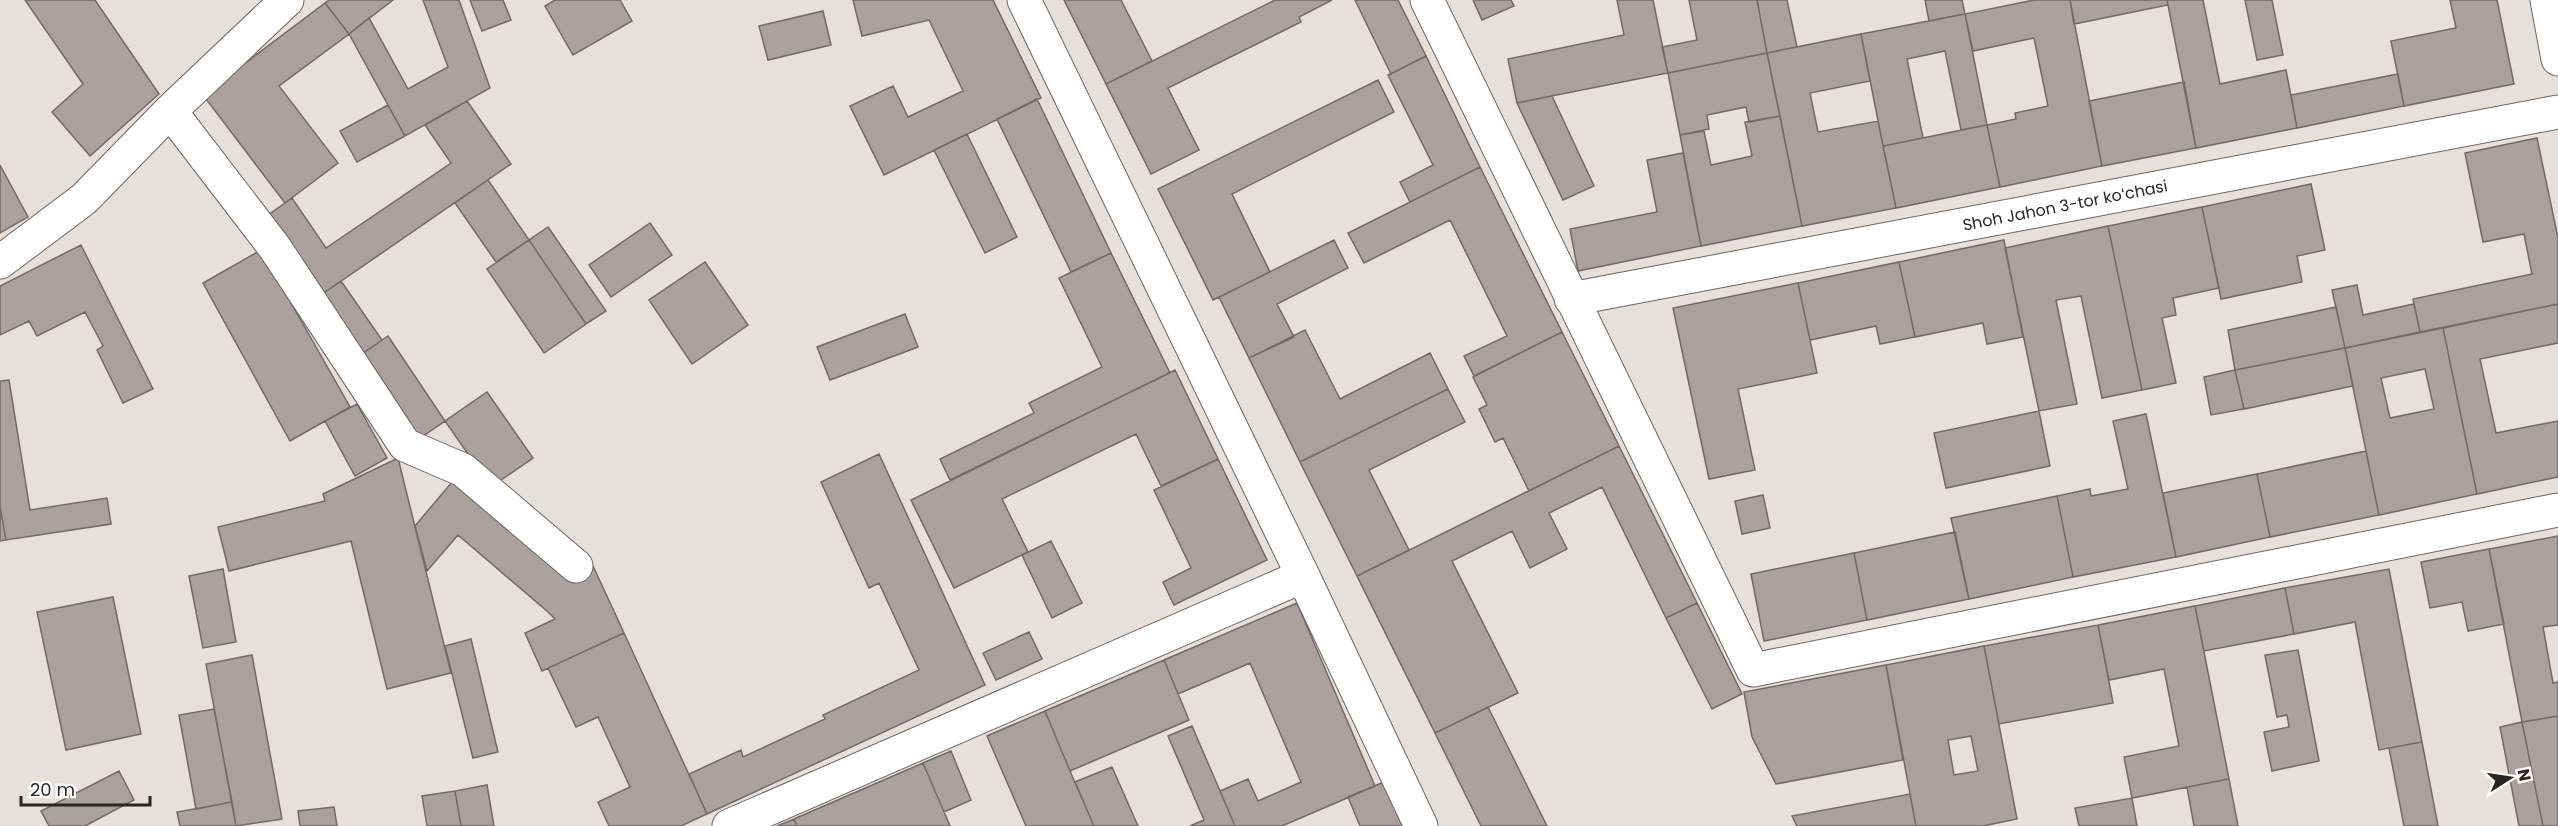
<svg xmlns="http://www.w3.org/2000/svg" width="2558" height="826" viewBox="0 0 2558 826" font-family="Poppins,sans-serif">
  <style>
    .building { fill: #aaa19f; stroke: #726968; stroke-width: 1.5; fill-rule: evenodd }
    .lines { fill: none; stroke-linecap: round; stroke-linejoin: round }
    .minor-casing { stroke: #6c6562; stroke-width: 35 }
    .minor { stroke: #fff; stroke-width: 33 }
    .labels { text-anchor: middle; stroke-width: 6; stroke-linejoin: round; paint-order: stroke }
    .street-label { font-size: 16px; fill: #282524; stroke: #fff }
  </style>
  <rect width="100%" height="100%" fill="#e7dfda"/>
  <!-- building -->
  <path class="building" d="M25 0H95L159 94 90 156 52 112 83 84Z
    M329 0H393L349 34 325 3Z
    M423 0H459L490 88 405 136 349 34 369 18 408 89 448 67Z
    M470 0H503L511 20 482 31Z
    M555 0H620L632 21 573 55 545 6Z
    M853 0H993L1041 98 884 175 850 106 893 86 908 117 963 91 929 20 862 36Z
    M1064 0H1121L1152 61 1106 84Z
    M1275 0H1332L1299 17 1301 22 1168 88 1199 150 1151 174 1106 84Z
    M1355 0H1398L1426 56 1391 74Z
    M1473 0H1511L1514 6 1482 20Z
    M1617 0H1653L1668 73 1517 103 1508 59 1624 35Z
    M1689 0H1757L1767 53 1668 73 1662 47 1697 40Z
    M1757 0H1787L1797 47 1767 53Z
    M1925 0H1962L1965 14 1929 21Z
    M2034 0H2070L2102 166 2000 187 1987 125 2016 119 2015 113 2048 106 2034 38 1973 51 1965 14Z
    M2070 0H2167L2168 5 2074 24Z
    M2167 0H2203L2220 84 2286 70 2297 128 2196 148Z
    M2245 0H2272L2283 55 2257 60Z
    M2450 0H2497L2514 84 2404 106 2391 41 2456 28Z
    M325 3 349 34 279 86 338 163 285 203 203 95Z
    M823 11 831 45 768 60 759 26Z
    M1965 14 1987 125 1961 130 1945 51 1907 59 1923 138 1883 146 1861 34Z
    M1861 34 1870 81 1810 93 1818 132 1878 121 1896 208 1802 226 1767 53Z
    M1767 53 1780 116 1749 122 1746 107 1707 115 1709 129 1680 135 1668 73Z
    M1426 56 1480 167 1410 202 1400 182 1433 165 1388 75Z
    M2398 74 2404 106 2297 128 2291 95Z
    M1378 80 1394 112 1232 194 1270 272 1213 300 1158 189Z
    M2184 82 2196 148 2102 166 2089 101Z
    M1552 96 1594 186 1563 200 1517 103Z
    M1037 99 1111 253 1071 272 997 119Z
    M467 101 511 164 318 297 264 218 292 198 326 248 451 163 425 125Z
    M388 105 405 136 357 162 340 131Z
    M1780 116 1802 226 1701 246 1680 135 1704 131 1711 165 1752 156 1745 122Z
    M1987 125 2000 187 1896 208 1883 146Z
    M967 134 1017 237 985 253 934 150Z
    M2537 138 2558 238V304L2420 332 2413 299 2532 274 2524 234 2483 242 2465 153Z
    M1683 153 1701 246 1578 271 1570 229 1657 212 1647 160Z
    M0 165 28 217 0 233Z
    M1480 167 1562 332 1474 376 1464 356 1507 336 1450 220 1364 263 1348 233Z
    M488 180 529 240 496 262 455 203Z
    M2311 184 2325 250 2297 256 2302 282 2221 299 2202 207Z
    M2202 207 2219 288 2173 298 2176 315 2162 318 2176 383 2142 390 2108 226Z
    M650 223 672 255 611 297 589 265Z
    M2108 226 2142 390 2102 398 2081 296 2056 300 2077 404 2039 411 2005 248Z
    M548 227 606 311 586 324 529 240Z
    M529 240 586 324 544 353 487 269Z
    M1334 240 1348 268 1277 304 1294 337 1249 358 1219 297Z
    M2004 240 2023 337 1987 344 1983 323 1915 337 1899 262Z
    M81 245 153 389 123 403 97 350 103 346 85 312 37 336 29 321 0 335V286Z
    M261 250 350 407 290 441 203 283Z
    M1111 253 1170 373 950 480 940 459 1034 413 1029 403 1102 367 1059 278Z
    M705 262 748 325 692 364 649 300Z
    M1899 262 1915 337 1880 344 1876 326 1810 340 1798 283Z
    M341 281 382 340 359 356 318 297Z
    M1798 283 1817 373 1738 389 1755 470 1709 479 1673 308Z
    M2357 285 2363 315 2414 304 2420 332 2345 348 2332 290Z
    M2558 304V343L2480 359 2496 433 2558 421V477L2477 494 2443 328Z
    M2336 307 2345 348 2235 370 2228 330Z
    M905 314 918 347 830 380 817 347Z
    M2443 328 2477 494 2379 515 2345 348ZM2425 369 2434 409 2390 418 2381 378Z
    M1305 330 1340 399 1430 353 1448 389 1300 462 1249 358Z
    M1562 332 1619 446 1529 491 1503 438 1495 442 1479 409 1487 405 1473 377Z
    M388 336 445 421 416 441 359 356Z
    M2345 348 2353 386 2244 409 2235 370Z
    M1175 370 1218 459 1161 486 1136 434 1002 499 1028 552 954 588 911 500Z
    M2235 370 2244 409 2211 415 2204 377Z
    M9 380 30 510 107 498 111 524 6 540 0 507V381Z
    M1448 389 1465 422 1369 470 1409 550 1357 576 1300 462Z
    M487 392 533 458 491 487 445 421Z
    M357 404 387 458 355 476 325 421Z
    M2039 411 2050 466 1946 488 1934 433Z
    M2146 414 2176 557 2073 577 2057 496 2090 489 2091 496 2128 489 2113 421Z
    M1619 446 1697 603 1666 618 1602 487 1549 513 1567 549 1530 568 1512 531 1452 561 1518 693 1435 733 1357 576Z
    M2366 451 2379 515 2270 537 2257 474Z
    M879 454 985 685 707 814 689 774 741 750 743 757 825 719 823 715 919 670 879 583 869 588 821 482Z
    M398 458 451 673 387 689 351 541 229 571 218 527 325 501 323 494Z
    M1218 459 1267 560 1174 605 1163 582 1191 568 1154 490Z
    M2257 474 2270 537 2176 557 2163 493Z
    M458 475 577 578 592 564 624 633 542 671 525 633 555 619 548 612 458 535 427 571 415 526Z
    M1763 495 1770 528 1742 534 1735 501Z
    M2057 496 2073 577 1969 599 1951 518Z
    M0 507 6 540 0 541Z
    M1955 532 1969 599 1867 620 1854 553Z
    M2558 536V625L2543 627 2553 683 2558 682V716L2522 722 2489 549Z
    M1051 541 1082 603 1052 618 1022 555Z
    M2489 549 2504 624 2468 631 2462 602 2430 608 2421 562Z
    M1854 553 1867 620 1764 641 1751 574Z
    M223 569 236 642 203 648 189 576Z
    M2389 569 2422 742 2379 750 2355 622 2294 634 2285 588Z
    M2285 588 2294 634 2204 651 2195 606Z
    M113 597 141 734 66 750 37 612Z
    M1297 603 1375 786 1282 826H1235L1220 791 1248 779 1258 801 1301 782 1250 663 1178 694 1164 660Z
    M1697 603 1742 694 1712 709 1666 618Z
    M2195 606 2229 779 2132 798 2124 757 2179 746 2164 669 2109 680 2098 625Z
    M2098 625 2113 703 1999 724 1984 646Z
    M1029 632 1042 659 996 680 983 653Z
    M624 633 707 814 681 826H609L598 802 630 787 598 717 576 727 548 668Z
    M471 639 498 752 473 758 445 646Z
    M1984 646 2017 819 1983 826H1916L1886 665ZM1971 736 1978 771 1954 775 1948 740Z
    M2298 650 2319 761 2272 771 2264 732 2289 727 2287 715 2277 717 2265 655Z
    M252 655 282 819 236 826 206 664Z
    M1164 660 1189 720 1070 771 1045 711Z
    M1886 665 1903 760 1776 784 1752 737 1744 692Z
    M1488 707 1547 826H1481L1435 733Z
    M214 709 232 802 196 809 179 715Z
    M1045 711 1070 771 1094 826H1026L987 736Z
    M2558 716V826H2543L2522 722Z
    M2522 722 2543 826H2519L2500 727Z
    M1192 726 1220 791 1235 826H1190L1204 820 1168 736Z
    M2422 742 2438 826H2404L2389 748Z
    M951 751 971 800 944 812 923 763Z
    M923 763 950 826H797L794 819Z
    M1112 767 1138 826H1094L1075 782Z
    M119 771 134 800 85 826H49L41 811Z
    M2229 779 2238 826H2194L2187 787Z
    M1384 782 1403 826H1360L1348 797Z
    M487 785 494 826H461L455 791Z
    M455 791 461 826H427L422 796Z
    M1910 794 1916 826H1797L1792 816Z
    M2132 798 2137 826H2079L2075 808Z
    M232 802 236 826H180L177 812Z
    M334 807 337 826H300L298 811Z
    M794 819 797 826H777Z"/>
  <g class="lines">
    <defs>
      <path id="minor" d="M1024 0 1303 576 1421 826
        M1427 0 1753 670 2558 510
        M2547 0 2558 59
        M170 111 275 248 405 445 463 470 576 566
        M0 262 84 199 170 111 287 0
        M1571 299 2558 112
        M729 826 1303 576"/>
    </defs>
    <!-- minor casing -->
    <use href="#minor" class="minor-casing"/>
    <!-- minor -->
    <use href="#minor" class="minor"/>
  </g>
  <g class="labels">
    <!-- street labels -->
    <g class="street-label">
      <text transform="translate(2065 205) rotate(-11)" y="6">Shoh Jahon 3-tor koʻchasi</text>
    </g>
  </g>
  <!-- north arrow -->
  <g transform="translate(2510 778) rotate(78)" stroke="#ffffff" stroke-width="4.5" paint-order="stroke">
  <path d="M0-4.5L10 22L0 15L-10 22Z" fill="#282524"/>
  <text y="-9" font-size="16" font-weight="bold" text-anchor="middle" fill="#282524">N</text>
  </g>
  <!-- scale -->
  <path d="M21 796v9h129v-9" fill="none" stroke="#282524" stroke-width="3"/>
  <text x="30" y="796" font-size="18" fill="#282524" stroke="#ffffff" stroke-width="4.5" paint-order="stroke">20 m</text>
</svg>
